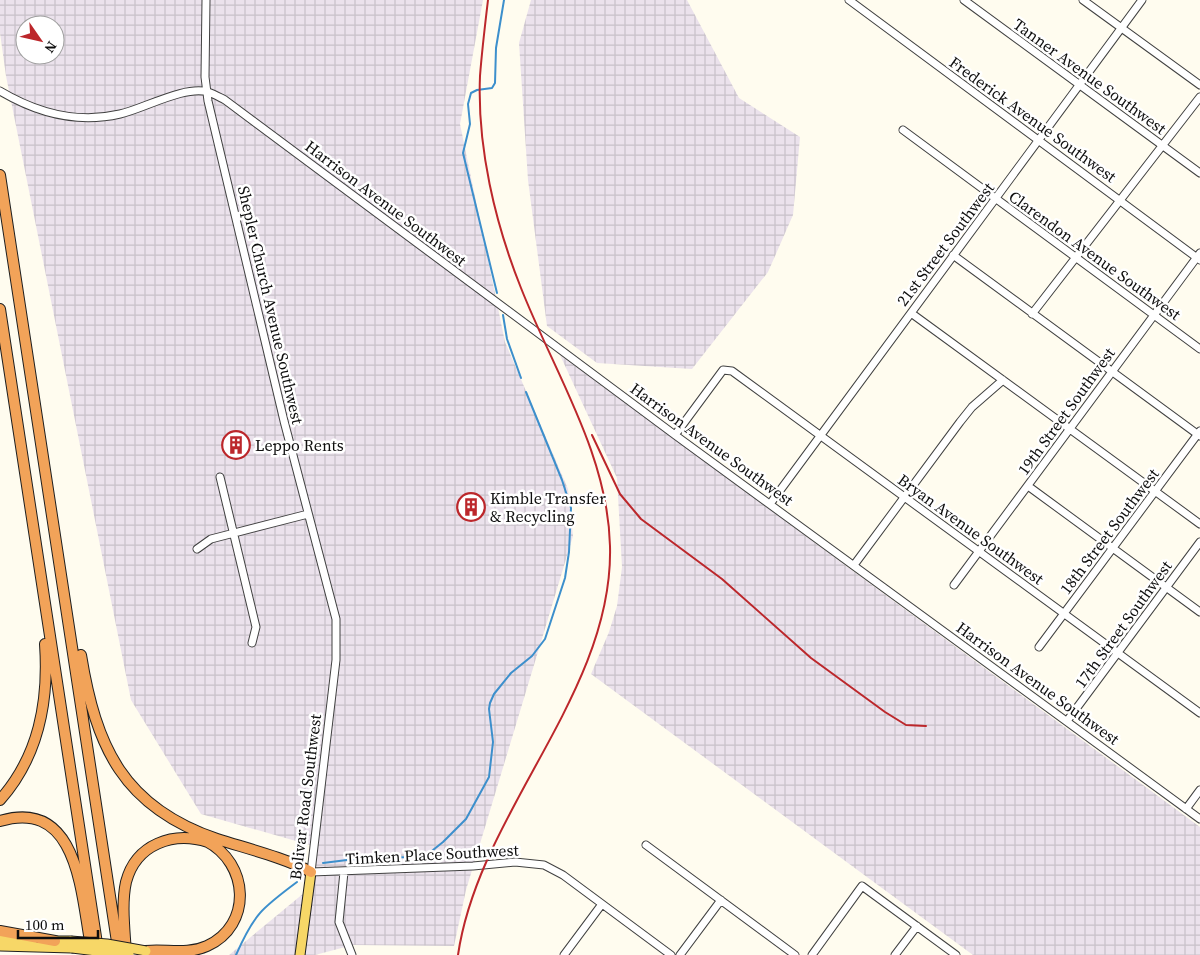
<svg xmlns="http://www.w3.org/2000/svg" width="1200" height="955" viewBox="0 0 1200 955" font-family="'Source Serif 4',serif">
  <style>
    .industrial { fill: url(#industrial-grid); fill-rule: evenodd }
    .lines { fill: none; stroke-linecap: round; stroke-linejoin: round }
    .stream { stroke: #3c8fcc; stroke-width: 2 }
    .minor-casing { stroke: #414141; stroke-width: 9 }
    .major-casing { stroke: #1f1f1f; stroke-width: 11 }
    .highway-casing { stroke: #1f1f1f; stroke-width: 12 }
    .minor { stroke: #fff; stroke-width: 7 }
    .major { stroke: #f7d767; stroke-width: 9 }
    .highway { stroke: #f2a359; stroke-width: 10 }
    .rail { stroke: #bc272b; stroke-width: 2 }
    .major-bridge-casing { stroke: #1f1f1f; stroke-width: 11; stroke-linecap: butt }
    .major-bridge { stroke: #f7d767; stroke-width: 9 }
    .labels { text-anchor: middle; stroke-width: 5; stroke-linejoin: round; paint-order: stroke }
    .street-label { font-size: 16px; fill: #0e0e0e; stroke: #fff }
    .poi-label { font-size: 16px; fill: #0e0e0e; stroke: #fff; text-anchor: start }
  </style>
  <defs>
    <pattern id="industrial-grid" width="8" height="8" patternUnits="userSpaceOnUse" patternTransform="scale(1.25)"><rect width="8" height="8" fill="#ebe2ec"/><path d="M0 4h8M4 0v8" fill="none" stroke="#c8c1c9"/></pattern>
  </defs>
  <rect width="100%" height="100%" fill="#fffcef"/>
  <!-- industrial -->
  <path class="industrial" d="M0 0H483L460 124 505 342 568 489 573 536 466 890 454 946 353 945 315 955H229L304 893 310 845 201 814 131 700 6 76 0 33ZM25 25H55V55H25Z
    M531 0H687L739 98 800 137 793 215 768 272 692 369 597 363 547 326 528 180 519 43Z
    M560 355 1200 827V955H973L591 674 609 632 617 606 622 567 617 478Z"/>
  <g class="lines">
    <!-- stream -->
    <path class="stream" d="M497 293 463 153 470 124 468 104 471 93 477 90 492 88 495 83 496 48 504 0
      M503 315 507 339 521 378
      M323 863 363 858 417 857 428 854 443 842 466 819 489 777 493 742 489 709 490 703 494 694 511 673 532 656 545 639 565 578 569 552 571 508 562 480 526 392
      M236 955C254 914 262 908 297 882"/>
    <defs>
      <path id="minor" d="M206 0 205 77 208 101 284 421 336 619V660L311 872 473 866 515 862 544 865 563 875 671 955
        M849 0 1200 260
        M964 0 1200 173
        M1083 0 1200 85
        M0 91C37 113 77 124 120 114 143 109 185 85 208 92 214 94 219 97 225 100L675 435 1200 819
        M903 130 1200 349
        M953 255 1200 436
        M911 313 1200 524
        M1032 314 1200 97
        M675 435 723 370 732 371 1200 713
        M220 477 256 627 252 643
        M1028 486 1200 612
        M770 504 1142 0
        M197 549 211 539 308 514
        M854 565 960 422 972 407 1003 380
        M954 585 1200 253
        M1039 647 1200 431
        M1067 721 1200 542
        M1186 809 1200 790
        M646 845 795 955
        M344 872 339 922 352 955
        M564 955 602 904
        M680 955 721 900
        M812 955 862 886 956 955
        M895 955 917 926"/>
      <path id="major" d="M0 940H33
        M48 941H71
        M0 946 72 948
        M300 955 311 872"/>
      <path id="highway" d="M0 175 119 955
        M0 309 98 950
        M81 655C96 747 123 807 217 839 245 848 286 858 311 872
        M0 800C39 756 49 702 45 644
        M0 821C77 798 81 891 90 941
        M0 931 55 941
        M146 951C167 949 187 955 207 946 253 925 249 863 206 841
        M126 955C125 932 121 905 126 882 136 844 173 831 208 842"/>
    </defs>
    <!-- minor casing -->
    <use href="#minor" class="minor-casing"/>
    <!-- major casing -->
    <use href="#major" class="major-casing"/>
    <!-- highway casing -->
    <use href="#highway" class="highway-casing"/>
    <!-- minor -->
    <use href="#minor" class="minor"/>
    <!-- major -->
    <use href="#major" class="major"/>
    <!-- highway -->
    <use href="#highway" class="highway"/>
    <!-- rail -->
    <path class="rail" d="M592 435 620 494 641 519 722 579 811 658 885 712 906 725 926 726
      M458 955C479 811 614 693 610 546 608 454 554 372 521 288 495 223 477 147 480 76 482 50 485 25 488 0"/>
    <defs>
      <path id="major-bridge" d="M71 941 107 944 146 951
        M72 948 129 955"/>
    </defs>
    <!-- major-bridge casing -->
    <use href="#major-bridge" class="major-bridge-casing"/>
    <!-- major-bridge -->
    <use href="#major-bridge" class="major-bridge"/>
  </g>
  <!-- icons -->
  <defs>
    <symbol id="building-ring" viewBox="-11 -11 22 22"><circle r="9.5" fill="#fff" stroke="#bc272b" stroke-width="1.5"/><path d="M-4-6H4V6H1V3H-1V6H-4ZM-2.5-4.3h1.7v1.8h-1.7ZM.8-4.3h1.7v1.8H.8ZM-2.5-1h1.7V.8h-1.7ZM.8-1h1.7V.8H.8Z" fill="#bc272b"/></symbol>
  </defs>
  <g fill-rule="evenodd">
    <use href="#building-ring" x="220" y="429" width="32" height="32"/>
    <use href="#building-ring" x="455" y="491" width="32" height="32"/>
  </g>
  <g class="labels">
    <!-- street labels -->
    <g class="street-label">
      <text transform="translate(1090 76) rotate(36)" y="6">Tanner Avenue Southwest</text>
      <text transform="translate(1033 119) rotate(36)" y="6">Frederick Avenue Southwest</text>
      <text transform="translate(386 203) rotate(37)" y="6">Harrison Avenue Southwest</text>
      <text transform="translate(945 244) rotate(-53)" y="6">21st Street Southwest</text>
      <text transform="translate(1095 255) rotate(36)" y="6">Clarendon Avenue Southwest</text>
      <text transform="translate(271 305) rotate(77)" y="6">Shepler Church Avenue Southwest</text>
      <text transform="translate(1066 411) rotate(-54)" y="6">19th Street Southwest</text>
      <text transform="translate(712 444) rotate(36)" y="6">Harrison Avenue Southwest</text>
      <text transform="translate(971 529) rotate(36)" y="6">Bryan Avenue Southwest</text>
      <text transform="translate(1109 531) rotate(-53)" y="6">18th Street Southwest</text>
      <text transform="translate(1123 624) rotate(-54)" y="6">17th Street Southwest</text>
      <text transform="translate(1038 683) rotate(36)" y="6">Harrison Avenue Southwest</text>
      <text transform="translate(305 797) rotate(-83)" y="6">Bolivar Road Southwest</text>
      <text transform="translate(432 854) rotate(-3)" y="6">Timken Place Southwest</text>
    </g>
    <!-- poi labels -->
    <g class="poi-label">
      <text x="255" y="451">Leppo Rents</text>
      <text x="490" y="504">Kimble Transfer<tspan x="490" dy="18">&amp; Recycling</tspan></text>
    </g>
  </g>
  <!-- north arrow -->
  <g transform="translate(40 40) rotate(124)"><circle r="24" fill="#ffffff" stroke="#9f9f9f"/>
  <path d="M0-4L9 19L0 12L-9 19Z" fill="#bc272b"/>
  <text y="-8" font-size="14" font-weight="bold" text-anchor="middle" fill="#0e0e0e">N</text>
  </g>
  <!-- scale -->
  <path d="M18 930v8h80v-8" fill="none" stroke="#0e0e0e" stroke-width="2.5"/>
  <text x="25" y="930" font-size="15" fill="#0e0e0e" stroke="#ffffff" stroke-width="4" paint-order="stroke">100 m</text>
</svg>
